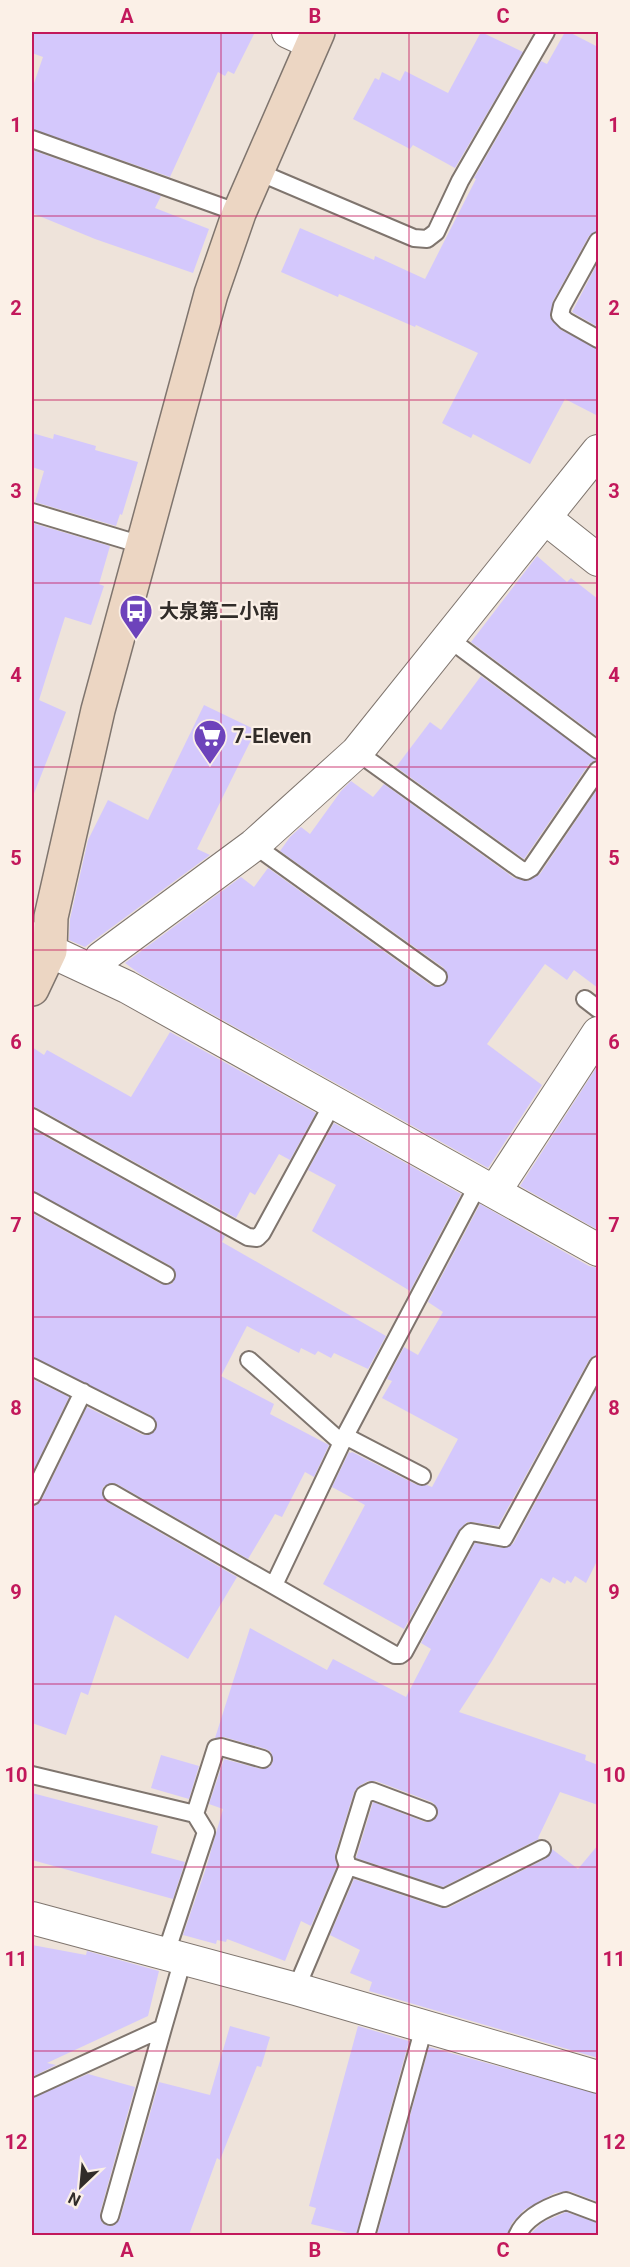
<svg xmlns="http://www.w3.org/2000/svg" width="630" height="2267" viewBox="0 0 630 2267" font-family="Roboto,'Noto Sans JP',sans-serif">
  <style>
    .building { fill: #d4c8fc }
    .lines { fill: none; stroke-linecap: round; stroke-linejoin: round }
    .lane-casing { stroke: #7f756e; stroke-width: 20 }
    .street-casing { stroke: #7f756e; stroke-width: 34 }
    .secondary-casing { stroke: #7f756e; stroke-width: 36 }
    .lane { stroke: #fff; stroke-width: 16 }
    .street { stroke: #fff; stroke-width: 32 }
    .secondary { stroke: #ecd6c3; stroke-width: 33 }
    .grid { fill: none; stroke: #c2185b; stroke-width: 1.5; stroke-opacity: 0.55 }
    .labels { text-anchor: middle; stroke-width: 4.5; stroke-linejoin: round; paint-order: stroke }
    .poi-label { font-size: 20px; font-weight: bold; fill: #312c29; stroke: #fbf0e7; text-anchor: start }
    .neatline { fill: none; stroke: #c2185b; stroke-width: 2 }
    .grid-label { font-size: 20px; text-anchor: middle; font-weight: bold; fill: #c2185b }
  </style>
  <rect width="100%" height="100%" fill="#eee3da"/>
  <!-- building -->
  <path class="building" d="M32 32H255L234 74 228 71 225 76 218 72 170 177 32 129V89L43 57 32 53Z
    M481 32 523 52 455 168 413 145 410 149 353 119 375 78 379 80 382 72 400 81 405 71 448 93Z
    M565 32H569L598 47V231L589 236 553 301 550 317 561 330 598 349V416L565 399 530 464 473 434 471 438 442 423 478 353 416 325 415 327 339 294 338 297 281 272 300 228 374 260 375 256 425 279 476 179 474 178 541 61 547 64Z
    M32 150 161 196 155 208 209 229 193 273 95 239 32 213Z
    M598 262V327L572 312Z
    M32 433 53 439 54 434 96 446 95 450 138 462 122 515 120 514 116 526 35 502 44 471 32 467Z
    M32 523 110 546 99 584 104 586 91 625 65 617 39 700 66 712 33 796H32Z
    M537 556 567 582 571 578 598 599V737L471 642Z
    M481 676 596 760 589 764 524 859 396 767 430 722 441 730Z
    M204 705 256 730 197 849 210 855 85 947 69 940 70 919 88 840 108 800 148 820Z
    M351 781 373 797 384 784 514 878 527 881 540 874 598 788V988L574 970 567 980 545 964 487 1044 542 1085 488 1168 140 974 125 963 241 877 254 887 268 868 432 986H443L448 977 444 968 280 851 290 837 301 827 310 834 341 791Z
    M170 1032 316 1113 290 1160 279 1154 255 1195 250 1192 236 1218 37 1108 32 1107V1047L44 1055 47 1050 131 1097Z
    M598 1065V1230L520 1186Z
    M334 1123 461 1194 410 1291 312 1231 336 1185 308 1170Z
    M32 1129 225 1236 222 1242 386 1336 368 1369 334 1353 331 1358 318 1351 315 1355 301 1348 299 1353 247 1326 221 1376 274 1404 270 1414 329 1445 314 1477 305 1472 282 1517 275 1514 248 1559 117 1484 111 1483 103 1487 102 1494 107 1502 237 1577 188 1659 115 1615 88 1695 81 1692 66 1735 32 1723V1506L37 1505 41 1501 87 1407 143 1435 153 1433 157 1424 152 1416 32 1357V1213L161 1284H172L176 1274 171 1266 32 1191Z
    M480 1204 589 1266 598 1268V1355L593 1356 589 1360 498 1526 472 1522H467L460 1529 404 1629 323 1584 365 1505 332 1487 349 1452 351 1453 352 1452 417 1485H427L432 1487 458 1439 382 1398 392 1381 387 1379 404 1347 418 1355 443 1312 428 1302Z
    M32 1379 69 1397 32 1473Z
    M598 1386V1559L586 1583 575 1576 571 1583 567 1580 565 1584 553 1577 550 1583 541 1578 492 1661 459 1712 586 1755 585 1760 598 1765V1805L560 1792 538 1838 539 1839 443 1887 356 1858 373 1802 425 1822 434 1820 438 1815 436 1806 432 1802 376 1781H368L359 1786 354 1792 335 1854 337 1866 311 1926 301 1921 285 1961 227 1939 226 1942 217 1940 216 1944 183 1935 206 1868 223 1809 209 1804 224 1759 261 1769 270 1767 273 1761 271 1752 266 1749 224 1737 215 1738 250 1628 327 1670 333 1659 406 1697 431 1649 421 1643 475 1543 503 1548 513 1544Z
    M161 1755 199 1766 189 1799 151 1788Z
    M32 1793 158 1826 151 1853 185 1862 173 1899 32 1860Z
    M598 1845V2058L369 1991 372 1982 350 1973 360 1950 330 1935 354 1879 441 1908H448L547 1858 552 1849 578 1869Z
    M32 1945 86 1955 87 1951 159 1971 148 2016 47 2063 56 2065 32 2077Z
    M230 2026 270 2037 261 2067 257 2066 220 2160 217 2158 189 2235H32V2098L88 2074 135 2087 100 2213 103 2224 113 2226 120 2219 159 2082 210 2095Z
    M358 2026 409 2041 356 2235 311 2224 316 2208 309 2206Z
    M429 2047 598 2094V2202L569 2191 555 2193 524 2210 512 2223 507 2235H377Z
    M566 2212 598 2223V2235H529L543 2222Z"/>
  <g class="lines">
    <defs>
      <path id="lane" d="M32 139 239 213
        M256 171 414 238 427 239 436 232 460 181 546 32
        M598 241 562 306 560 315 566 321 598 339
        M32 512 142 545
        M448 638 598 750
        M357 752 520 869 526 871 531 868 598 770
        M254 845 438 977
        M585 999 598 1009
        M32 1117 248 1237 257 1238 262 1233 334 1101
        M32 1201 166 1275
        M249 1360 342 1443
        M32 1367 147 1425
        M345 1436 422 1476
        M112 1493 395 1655H400L404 1652 467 1536 471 1532 504 1538 598 1365
        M32 1496 83 1392
        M274 1585 345 1436 479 1183
        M32 1775 195 1814 206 1832 166 1953
        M195 1814 216 1748 221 1747 263 1759
        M348 1866 444 1898 542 1849
        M296 1989 348 1866 345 1857 364 1795 372 1791 428 1812
        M32 2088 163 2028 183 1959
        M110 2216 163 2028
        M366 2236 424 2027
        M517 2236C525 2217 547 2207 566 2201L598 2213"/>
      <path id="street" d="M288 32 312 43
        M545 518 598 560
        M32 938 50 951 127 987 598 1250
        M94 971 101 958 254 845 357 752 598 451
        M495 1191 598 1033
        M32 1918 296 1989 598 2077"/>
      <path id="secondary" d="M32 989 50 951 51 917 98 710 211 294 239 213 318 32"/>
    </defs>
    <!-- lane casing -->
    <use href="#lane" class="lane-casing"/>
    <!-- street casing -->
    <use href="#street" class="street-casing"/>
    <!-- secondary casing -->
    <use href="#secondary" class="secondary-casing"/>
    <!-- lane -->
    <use href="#lane" class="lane"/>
    <!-- street -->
    <use href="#street" class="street"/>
    <!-- secondary -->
    <use href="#secondary" class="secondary"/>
  </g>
  <!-- grid -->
  <path class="grid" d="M221 32V2236M409 32V2236M32 216H598M32 400H598M32 583H598M32 767H598M32 950H598M32 1134H598M32 1317H598M32 1500H598M32 1684H598M32 1867H598M32 2051H598"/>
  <!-- icons -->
  <defs>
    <symbol id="bus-pin" viewBox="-11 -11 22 30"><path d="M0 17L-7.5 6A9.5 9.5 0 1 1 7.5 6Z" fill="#6d43bb" stroke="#fbf0e7"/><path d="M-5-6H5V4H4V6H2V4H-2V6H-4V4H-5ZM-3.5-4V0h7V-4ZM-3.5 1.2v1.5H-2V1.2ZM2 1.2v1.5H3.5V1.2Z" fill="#fff"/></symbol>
    <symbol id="supermarket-pin" viewBox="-11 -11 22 30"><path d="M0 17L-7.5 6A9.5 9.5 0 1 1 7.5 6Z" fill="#6d43bb" stroke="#fbf0e7"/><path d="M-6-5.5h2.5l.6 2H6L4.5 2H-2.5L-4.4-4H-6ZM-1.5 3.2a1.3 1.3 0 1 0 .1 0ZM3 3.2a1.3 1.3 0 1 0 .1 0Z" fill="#fff"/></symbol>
  </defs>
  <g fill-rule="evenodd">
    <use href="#bus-pin" x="117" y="592" width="38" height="52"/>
    <use href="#supermarket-pin" x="191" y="717" width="38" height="52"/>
  </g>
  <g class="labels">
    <!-- poi labels -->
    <g class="poi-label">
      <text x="159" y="618">大泉第二小南</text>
      <text x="233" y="743">7-Eleven</text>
    </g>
  </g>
  <!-- border -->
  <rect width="630" height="2267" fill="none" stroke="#fbf0e7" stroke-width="66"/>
  <!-- north arrow -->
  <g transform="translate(81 2186) rotate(206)" stroke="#fbf0e7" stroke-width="4.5" paint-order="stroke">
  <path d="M0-4.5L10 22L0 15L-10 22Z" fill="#312c29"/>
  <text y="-9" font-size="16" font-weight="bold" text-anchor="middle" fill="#312c29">N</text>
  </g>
  <rect x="33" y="33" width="564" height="2201" class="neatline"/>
  <g class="grid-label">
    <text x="127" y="23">A</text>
    <text x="315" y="23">B</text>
    <text x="503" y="23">C</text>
    <text x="16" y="132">1</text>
    <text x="614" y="132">1</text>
    <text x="16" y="315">2</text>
    <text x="614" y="315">2</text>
    <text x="16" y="498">3</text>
    <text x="614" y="498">3</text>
    <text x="16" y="682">4</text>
    <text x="614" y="682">4</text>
    <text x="16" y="865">5</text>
    <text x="614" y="865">5</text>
    <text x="16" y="1049">6</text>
    <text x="614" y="1049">6</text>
    <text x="16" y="1232">7</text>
    <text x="614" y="1232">7</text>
    <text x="16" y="1415">8</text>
    <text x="614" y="1415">8</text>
    <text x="16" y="1599">9</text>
    <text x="614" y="1599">9</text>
    <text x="16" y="1782">10</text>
    <text x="614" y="1782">10</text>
    <text x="16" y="1966">11</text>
    <text x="614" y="1966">11</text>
    <text x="16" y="2149">12</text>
    <text x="614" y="2149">12</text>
    <text x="127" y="2257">A</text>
    <text x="315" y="2257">B</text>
    <text x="503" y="2257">C</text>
  </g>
</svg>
